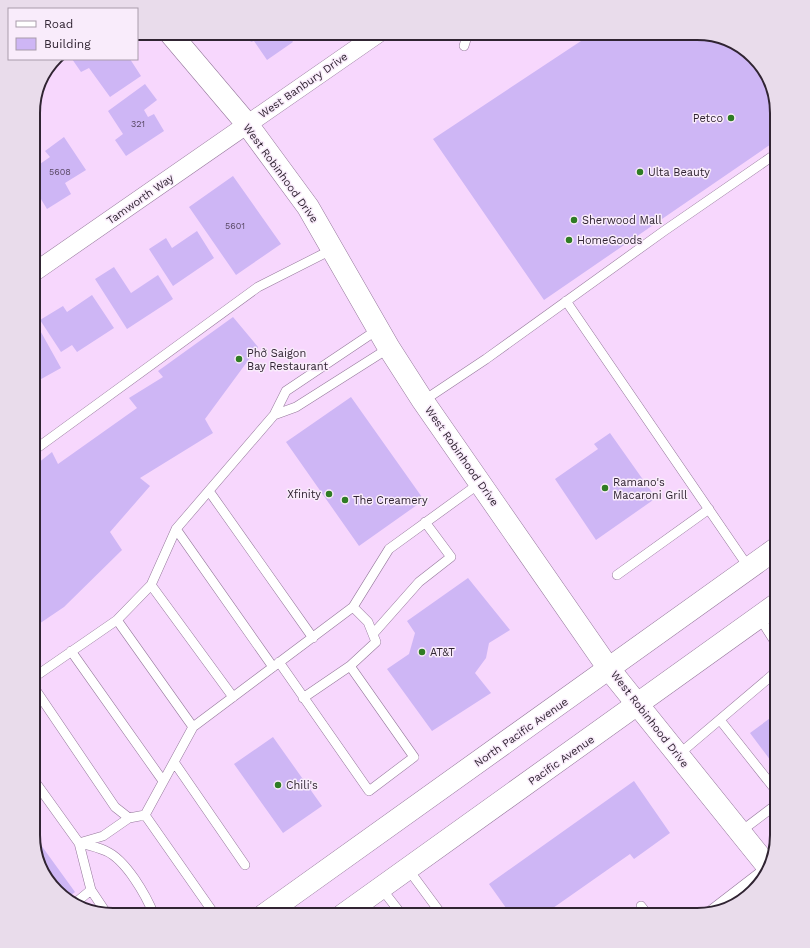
<svg xmlns="http://www.w3.org/2000/svg" width="810" height="948" viewBox="0 0 810 948" font-family="'Work Sans',sans-serif">
  <style>
    .building { fill: #ceb6f5 }
    .lines { fill: none; stroke-linecap: round; stroke-linejoin: round }
    .service-casing { stroke: #95789b; stroke-width: 10 }
    .minor-casing { stroke: #95789b; stroke-width: 19 }
    .tertiary-casing { stroke: #95789b; stroke-width: 23 }
    .secondary-casing { stroke: #95789b; stroke-width: 23 }
    .primary-casing { stroke: #95789b; stroke-width: 23 }
    .service { stroke: #fff; stroke-width: 9 }
    .minor { stroke: #fff; stroke-width: 18 }
    .tertiary { stroke: #fff; stroke-width: 22 }
    .secondary { stroke: #fff; stroke-width: 22 }
    .primary { stroke: #fff; stroke-width: 22 }
    .poi-dot { fill: #2f7c24; stroke: #f9ecfb; stroke-width: 1.5 }
    .labels { text-anchor: middle; stroke-width: 3; stroke-linejoin: round; paint-order: stroke }
    .number-label { font-size: 9px; fill: #584863 }
    .street-label { font-size: 11px; fill: #302432; stroke: #f9ecfb }
    .poi-label { font-size: 11px; fill: #302432; stroke: #f9ecfb; text-anchor: start }
    .rim { fill: none; stroke: #302432; stroke-width: 2 }
  </style>
  <rect width="100%" height="100%" fill="#f7d7fd"/>
  <!-- building -->
  <path class="building" d="M224 33H237L228 39Z
    M245 33H287L293 42 267 60 254 41 251 42Z
    M576 33H702L733 41 761 64 777 113V140L544 300 433 139 581 41Z
    M72 59H130L141 76 110 97 89 68 81 72Z
    M145 84 157 100 144 110 148 117 154 114 164 131 126 156 115 140 123 134 108 111Z
    M64 137 86 170 65 183 71 194 47 209 33 186V174L40 169 37 166 50 157 45 151Z
    M233 176 281 244 236 275 189 207Z
    M197 231 214 258 173 286 149 249 166 238 172 248Z
    M114 267 131 293 158 275 173 299 127 329 95 279Z
    M92 295 114 328 77 352 72 345 61 352 40 320 63 306 67 312Z
    M233 317 258 347 205 419 213 433 140 478 150 486 110 532 122 550 64 607 33 628V467L52 452 58 464 137 408 129 398 163 377 158 371Z
    M37 325 61 368 34 383 39 392 33 395V328Z
    M351 397 424 500 359 546 286 442Z
    M610 433 656 498 596 540 555 479 598 449 594 444Z
    M468 578 510 630 489 643 486 658 475 673 491 693 432 731 387 669 409 654 415 633 407 621Z
    M777 713V769L750 733Z
    M273 737 322 806 283 833 234 764Z
    M634 781 670 833 634 859 630 854 543 915H511L489 884Z
    M33 834 75 892 67 898 49 884Z"/>
  <g class="lines">
    <defs>
      <path id="service" d="M464 46 468 33
        M566 301 749 568
        M423 401 486 359 664 231 777 153
        M274 415 296 407 389 348
        M33 451 258 287 333 249
        M209 491 313 638
        M176 529 273 667
        M617 575 709 509
        M151 585 233 697
        M759 617 777 645
        M117 620 193 727
        M373 634 419 582 451 557 425 522
        M71 651 163 781
        M279 662 369 791 414 757 350 666 376 642 368 622 353 607
        M33 678 117 620 151 585 176 529 274 415 286 391 377 330
        M33 686 115 807 129 818 145 815
        M303 698 350 666
        M720 720 777 792
        M678 755 777 671
        M174 762 245 865
        M33 779 79 843 103 836 129 818
        M145 815 193 727 353 607 389 549 480 483
        M145 815 215 915
        M740 832 777 804
        M79 843C88 845 98 847 106 851 126 860 146 895 154 915
        M79 843 91 890 107 914
        M408 869 442 915
        M381 888 402 915
        M74 904 91 890
        M641 906 648 915
        M711 910 768 866"/>
      <path id="minor" d="M33 273 379 33"/>
      <path id="tertiary" d="M170 33 247 124 308 207 389 348 423 401 609 669"/>
      <path id="secondary" d="M609 669 769 868"/>
      <path id="primary" d="M264 915 777 548
        M343 915 777 604"/>
    </defs>
    <!-- service casing -->
    <use href="#service" class="service-casing"/>
    <!-- minor casing -->
    <use href="#minor" class="minor-casing"/>
    <!-- tertiary casing -->
    <use href="#tertiary" class="tertiary-casing"/>
    <!-- secondary casing -->
    <use href="#secondary" class="secondary-casing"/>
    <!-- primary casing -->
    <use href="#primary" class="primary-casing"/>
    <!-- service -->
    <use href="#service" class="service"/>
    <!-- minor -->
    <use href="#minor" class="minor"/>
    <!-- tertiary -->
    <use href="#tertiary" class="tertiary"/>
    <!-- secondary -->
    <use href="#secondary" class="secondary"/>
    <!-- primary -->
    <use href="#primary" class="primary"/>
  </g>
  <!-- markers -->
  <g class="poi-dot">
    <circle cx="731" cy="118" r="4"/>
    <circle cx="640" cy="172" r="4"/>
    <circle cx="574" cy="220" r="4"/>
    <circle cx="569" cy="240" r="4"/>
    <circle cx="239" cy="359" r="4"/>
    <circle cx="605" cy="488" r="4"/>
    <circle cx="329" cy="494" r="4"/>
    <circle cx="345" cy="500" r="4"/>
    <circle cx="422" cy="652" r="4"/>
    <circle cx="278" cy="785" r="4"/>
  </g>
  <g class="labels">
    <!-- number labels -->
    <g class="number-label">
      <text x="138" y="127">321</text>
      <text x="60" y="175">5608</text>
      <text x="235" y="229">5601</text>
    </g>
    <!-- street labels -->
    <g class="street-label">
      <text transform="translate(303 85) rotate(-35)" y="4">West Banbury Drive</text>
      <text transform="translate(281 173) rotate(54)" y="4">West Robinhood Drive</text>
      <text transform="translate(140 199) rotate(-35)" y="4">Tamworth Way</text>
      <text transform="translate(462 456) rotate(55)" y="4">West Robinhood Drive</text>
      <text transform="translate(650 719) rotate(52)" y="4">West Robinhood Drive</text>
      <text transform="translate(521 732) rotate(-35)" y="4">North Pacific Avenue</text>
      <text transform="translate(561 760) rotate(-35)" y="4">Pacific Avenue</text>
    </g>
    <!-- poi labels -->
    <g class="poi-label">
      <text x="723" y="122" text-anchor="end">Petco</text>
      <text x="648" y="176">Ulta Beauty</text>
      <text x="582" y="224">Sherwood Mall</text>
      <text x="577" y="244">HomeGoods</text>
      <text x="247" y="357">Phở Saigon<tspan x="247" dy="13">Bay Restaurant</tspan></text>
      <text x="613" y="486">Ramano's<tspan x="613" dy="13">Macaroni Grill</tspan></text>
      <text x="321" y="498" text-anchor="end">Xfinity</text>
      <text x="353" y="504">The Creamery</text>
      <text x="430" y="656">AT&amp;T</text>
      <text x="286" y="789">Chili's</text>
    </g>
  </g>
  <!-- crop -->
  <path d="M0 0H810V948H0ZM113 40H697A73 73 0 0 1 770 113V835A73 73 0 0 1 697 908H113A73 73 0 0 1 40 835V113A73 73 0 0 1 113 40Z" fill="#e9dceb" fill-rule="evenodd"/>
  <path class="rim" d="M113 40H697A73 73 0 0 1 770 113V835A73 73 0 0 1 697 908H113A73 73 0 0 1 40 835V113A73 73 0 0 1 113 40Z"/>
  <!-- legend -->
  <rect x="8" y="8" width="130" height="52" fill="#f9ecfb" stroke="#a99cab"/>
  <rect x="16" y="21" width="20" height="6" fill="#ffffff" stroke="#a99cab"/>
  <text x="44" y="28" font-size="12" fill="#302432">Road</text>
  <rect x="16" y="38" width="20" height="12" fill="#ceb6f5" stroke="#a99cab"/>
  <text x="44" y="48" font-size="12" fill="#302432">Building</text>
</svg>
